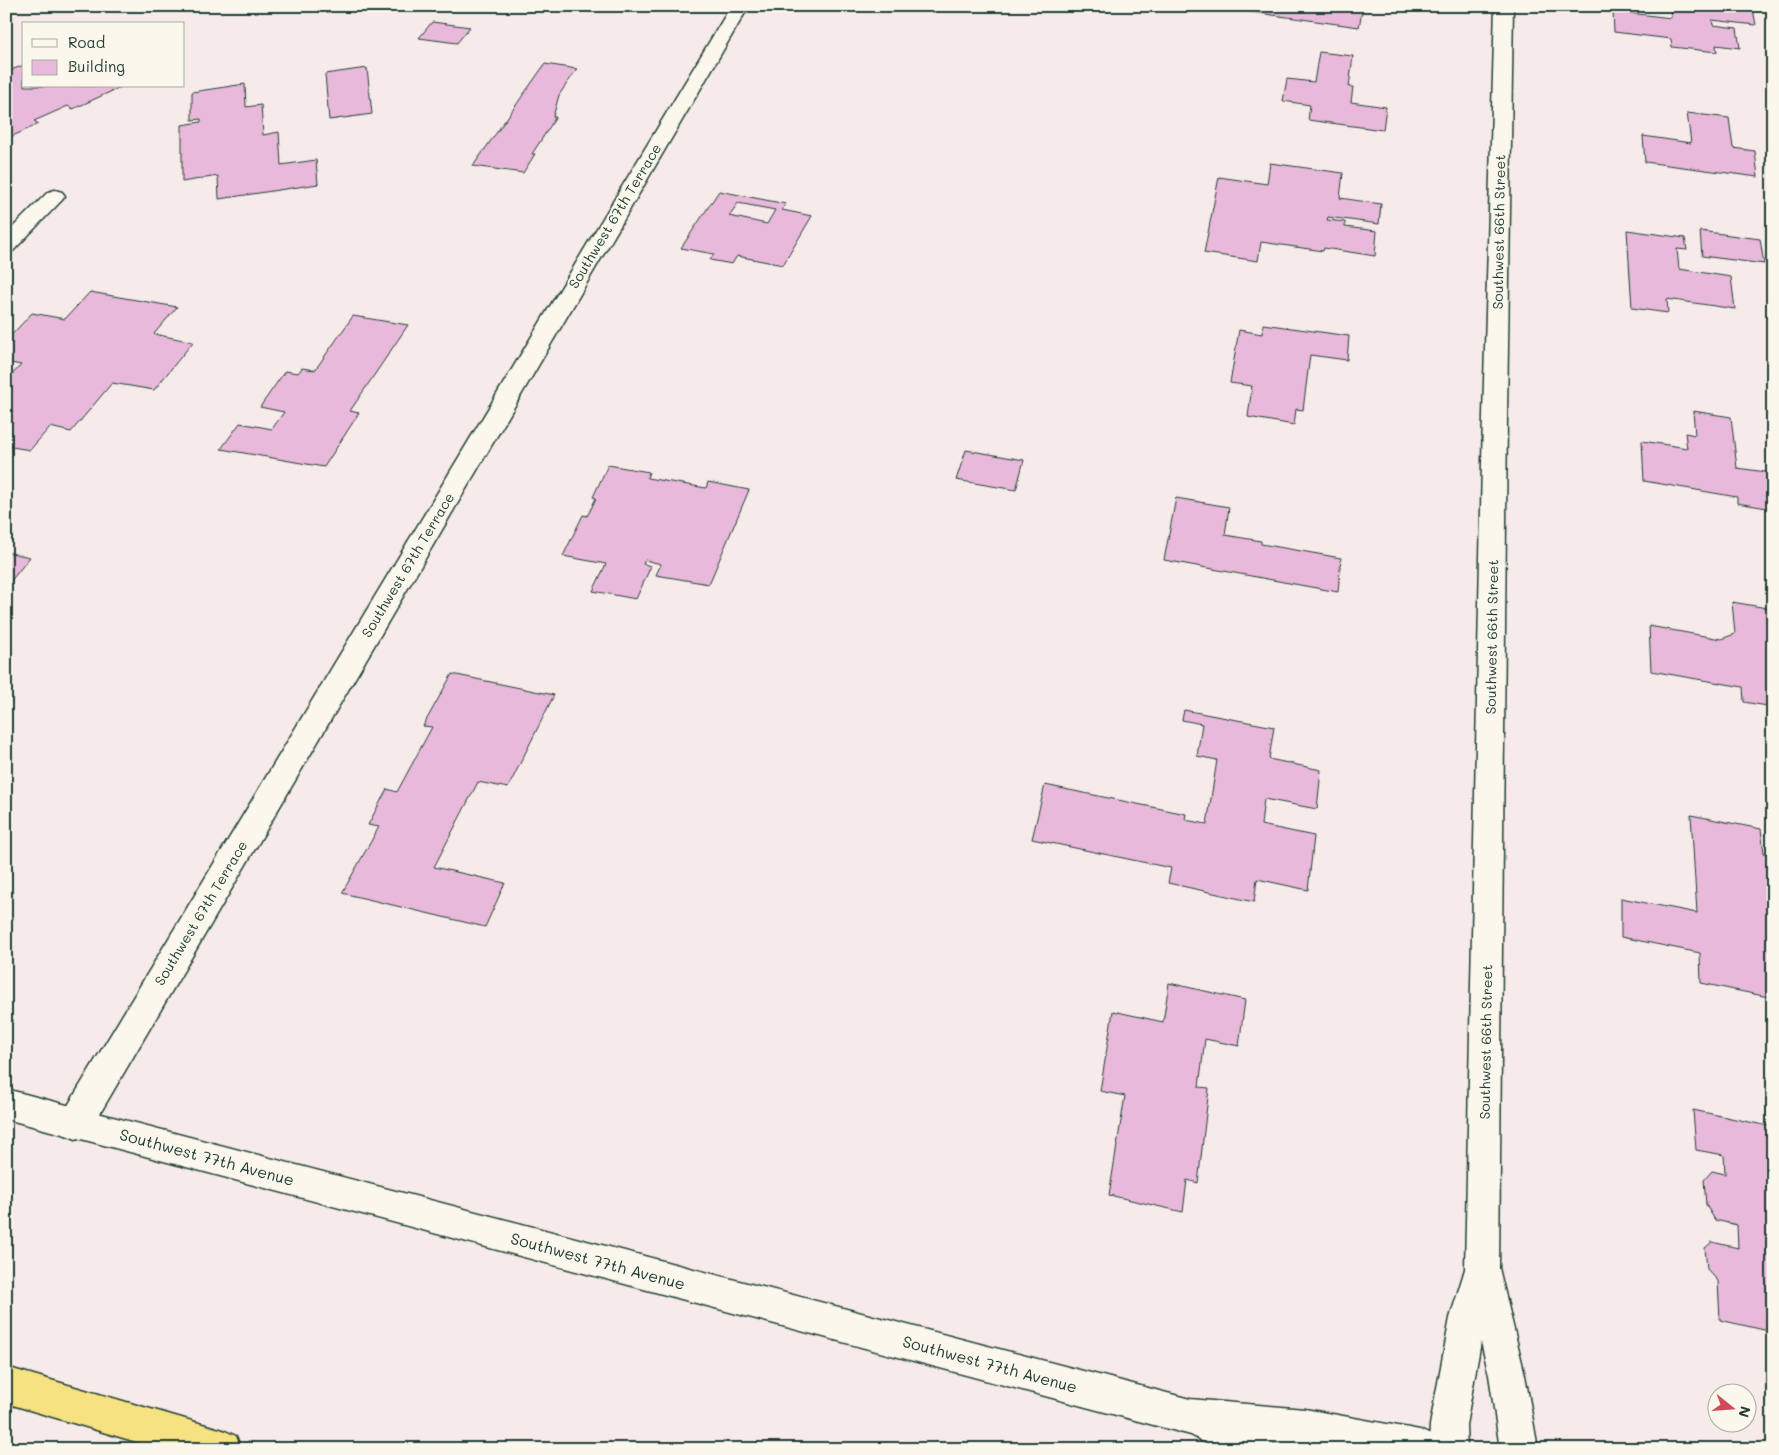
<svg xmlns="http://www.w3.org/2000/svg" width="1779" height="1455" viewBox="0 0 1779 1455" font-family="Mali,sans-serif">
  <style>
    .building { fill: #e9b9db; stroke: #1f3d34; fill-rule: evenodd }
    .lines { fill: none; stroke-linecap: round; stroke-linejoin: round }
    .minor-casing { stroke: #1f3d34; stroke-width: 3 }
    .tertiary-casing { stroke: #1f3d34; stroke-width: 3 }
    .motorway-casing { stroke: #1f3d34; stroke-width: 3 }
    .minor { fill: #fbf7ec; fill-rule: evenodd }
    .tertiary { fill: #fbf7ec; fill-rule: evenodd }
    .motorway { fill: #f7e281; fill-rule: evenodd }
    .labels { text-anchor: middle; stroke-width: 4; stroke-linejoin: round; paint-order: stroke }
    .street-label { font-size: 14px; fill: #1f3d34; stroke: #fbf7ec }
    .near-street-label { font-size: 16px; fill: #1f3d34; stroke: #fbf7ec }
  </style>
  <rect width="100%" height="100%" fill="#f7ebe9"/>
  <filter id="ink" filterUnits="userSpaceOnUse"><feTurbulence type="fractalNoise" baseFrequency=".02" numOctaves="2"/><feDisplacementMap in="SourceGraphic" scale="10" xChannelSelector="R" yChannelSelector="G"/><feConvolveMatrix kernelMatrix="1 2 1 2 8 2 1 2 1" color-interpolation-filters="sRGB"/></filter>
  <g filter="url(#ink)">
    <!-- building -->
    <path class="building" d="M1237 6H1363L1359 27 1251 12 1252 8Z
      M1670 6H1729L1753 9 1756 25 1712 20 1713 25 1737 28 1740 48 1716 45 1717 52 1672 47 1671 39 1614 32 1613 11 1671 18Z
      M432 22 470 27 457 43 419 38Z
      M1319 52 1353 56 1349 87H1353L1351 102 1386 107 1383 130 1308 120 1310 105 1283 101 1287 79 1314 82Z
      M545 64 577 69 559 95 553 117H556L532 154H535L523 173 473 166Z
      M24 65V86H123L73 109 68 106 34 121 39 124 6 139V72Z
      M367 68 372 114 329 120 325 74Z
      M245 84 246 107 261 105 263 135 279 132 281 165 316 160 318 184 219 199 218 176 182 182V125L201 122V119L192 120V92Z
      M1687 113 1729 118 1733 148 1755 151 1758 177 1645 162 1643 136 1691 143Z
      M1270 163 1343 173 1340 198 1381 204 1379 224 1328 217 1327 220 1345 222V227L1377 231 1375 256 1324 248 1323 251 1261 242 1258 261 1204 253 1219 177 1267 184Z
      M719 191 786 204 782 210 812 216 783 265 737 256 732 264 710 260 714 254 681 248ZM738 203 775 210 767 224 729 216Z
      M1627 230 1685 238 1687 250 1677 249 1679 269 1731 277 1735 309 1667 299 1668 313 1632 308Z
      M1700 231 1760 239 1764 264 1702 256Z
      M90 292 177 307 154 334 193 342 154 390 112 383 71 432 50 427 30 450 6 446V381L21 365 6 362V341L32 313 65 319Z
      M353 316 408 325 350 411 359 413 324 467 221 449 240 423 272 429 284 412 260 407 285 371 298 373 302 368 315 370Z
      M1263 324 1349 336 1347 360 1310 355 1303 410 1296 409 1294 425 1248 417 1252 386 1230 383 1239 330 1262 334Z
      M1693 411 1731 417 1737 468 1773 473V509L1737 503V497L1644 481 1642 441 1687 448 1685 433 1695 435Z
      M966 450 1024 460 1016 490 956 480Z
      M608 465 649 472 647 478 706 488 708 482 749 490 709 584 656 575 661 564 645 560 643 564 651 566 636 599 593 591 606 564 563 556 583 515 587 516 590 511 596 498 593 497Z
      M1176 498 1229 507 1225 535 1261 541V544L1341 558 1338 592 1164 560Z
      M6 552 30 557 6 587Z
      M1732 602 1773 609V707L1744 702 1743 687 1651 671 1649 626 1721 639 1735 634Z
      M452 674 554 695 508 788 478 782 434 867 505 883 485 927 342 893 379 827 368 825 387 789 397 792 432 727 423 726Z
      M1184 710 1274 727 1269 759 1321 770 1317 809 1264 799 1261 825 1314 836 1308 890 1257 879 1254 902 1168 883 1171 868 1032 839 1045 785 1186 814 1185 820 1207 824 1217 760 1197 756 1202 724 1182 720Z
      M1691 815 1761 829 1764 853 1773 855V998L1701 983 1700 953 1621 937V898L1697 913Z
      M1169 983 1245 1000 1239 1046 1205 1039 1199 1087 1209 1088 1198 1183 1187 1180 1183 1212 1109 1195 1125 1096 1100 1091 1113 1011 1163 1022Z
      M1693 1110 1773 1127V1332L1720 1320 1718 1281 1707 1269 1705 1248 1712 1242 1738 1248 1737 1225 1715 1220 1706 1205 1704 1180 1712 1171 1725 1174 1724 1155 1696 1150Z"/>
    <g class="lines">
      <defs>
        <path id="minor" d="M731 6H749L88 1134 76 1139 64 1134 60 1123 64 1112Z
          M1495 6H1513L1507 415 1499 1268 1525 1375 1538 1449H1500L1489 1375 1481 1342 1466 1425 1467 1449H1429L1430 1425 1450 1318 1465 1269 1483 415Z
          M55 190 62 192 65 196 62 200 13 251 6 252V234L48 192Z"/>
        <path id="tertiary" d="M6 1089 1190 1399 1305 1409 1420 1430 1433 1436 1438 1449H1322L1273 1443 1275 1449H1216L1191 1435 6 1119Z"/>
        <path id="motorway" d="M6 1367 223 1430 236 1436 241 1449H160L6 1403Z"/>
      </defs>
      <!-- minor casing -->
      <use href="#minor" class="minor-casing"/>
      <!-- tertiary casing -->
      <use href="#tertiary" class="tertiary-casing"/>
      <!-- motorway casing -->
      <use href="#motorway" class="motorway-casing"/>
      <!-- minor -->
      <use href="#minor" class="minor"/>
      <!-- tertiary -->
      <use href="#tertiary" class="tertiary"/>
      <!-- motorway -->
      <use href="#motorway" class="motorway"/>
    </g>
  </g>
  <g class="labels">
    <!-- street labels -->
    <g class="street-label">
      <text transform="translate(615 216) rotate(-59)" y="5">Southwest 67th Terrace</text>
      <text transform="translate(1499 232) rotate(-89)" y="5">Southwest 66th Street</text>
      <text transform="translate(408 565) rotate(-59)" y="5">Southwest 67th Terrace</text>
      <text transform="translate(1492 637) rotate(-89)" y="5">Southwest 66th Street</text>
      <text transform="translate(201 913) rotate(-59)" y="5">Southwest 67th Terrace</text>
      <text transform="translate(1486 1042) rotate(-89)" y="5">Southwest 66th Street</text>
    </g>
    <!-- near-street labels -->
    <g class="near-street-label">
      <text transform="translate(207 1157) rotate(15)" y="6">Southwest 77th Avenue</text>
      <text transform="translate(598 1261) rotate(15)" y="6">Southwest 77th Avenue</text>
      <text transform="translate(990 1364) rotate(15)" y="6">Southwest 77th Avenue</text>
    </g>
  </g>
  <!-- margin -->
  <rect width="1779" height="1455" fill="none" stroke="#fbf7ec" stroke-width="25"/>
  <rect x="12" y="12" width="1754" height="1430" fill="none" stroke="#1f3d34" stroke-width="2" filter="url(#ink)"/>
  <!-- legend -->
  <rect x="22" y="22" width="162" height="65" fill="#fbf7ec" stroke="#a3ada2"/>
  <rect x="32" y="39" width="25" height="8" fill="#fbf7ec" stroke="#a3ada2"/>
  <text x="68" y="48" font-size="15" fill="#1f3d34">Road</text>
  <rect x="32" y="60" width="25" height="15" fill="#e9b9db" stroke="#a3ada2"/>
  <text x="68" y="72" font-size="15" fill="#1f3d34">Building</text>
  <!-- north arrow -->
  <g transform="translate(1732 1408) rotate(107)"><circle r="24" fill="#fbf7ec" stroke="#a3ada2"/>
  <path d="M0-4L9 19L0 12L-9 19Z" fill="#d1495b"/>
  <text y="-8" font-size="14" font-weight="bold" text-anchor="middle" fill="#1f3d34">N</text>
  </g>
</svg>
